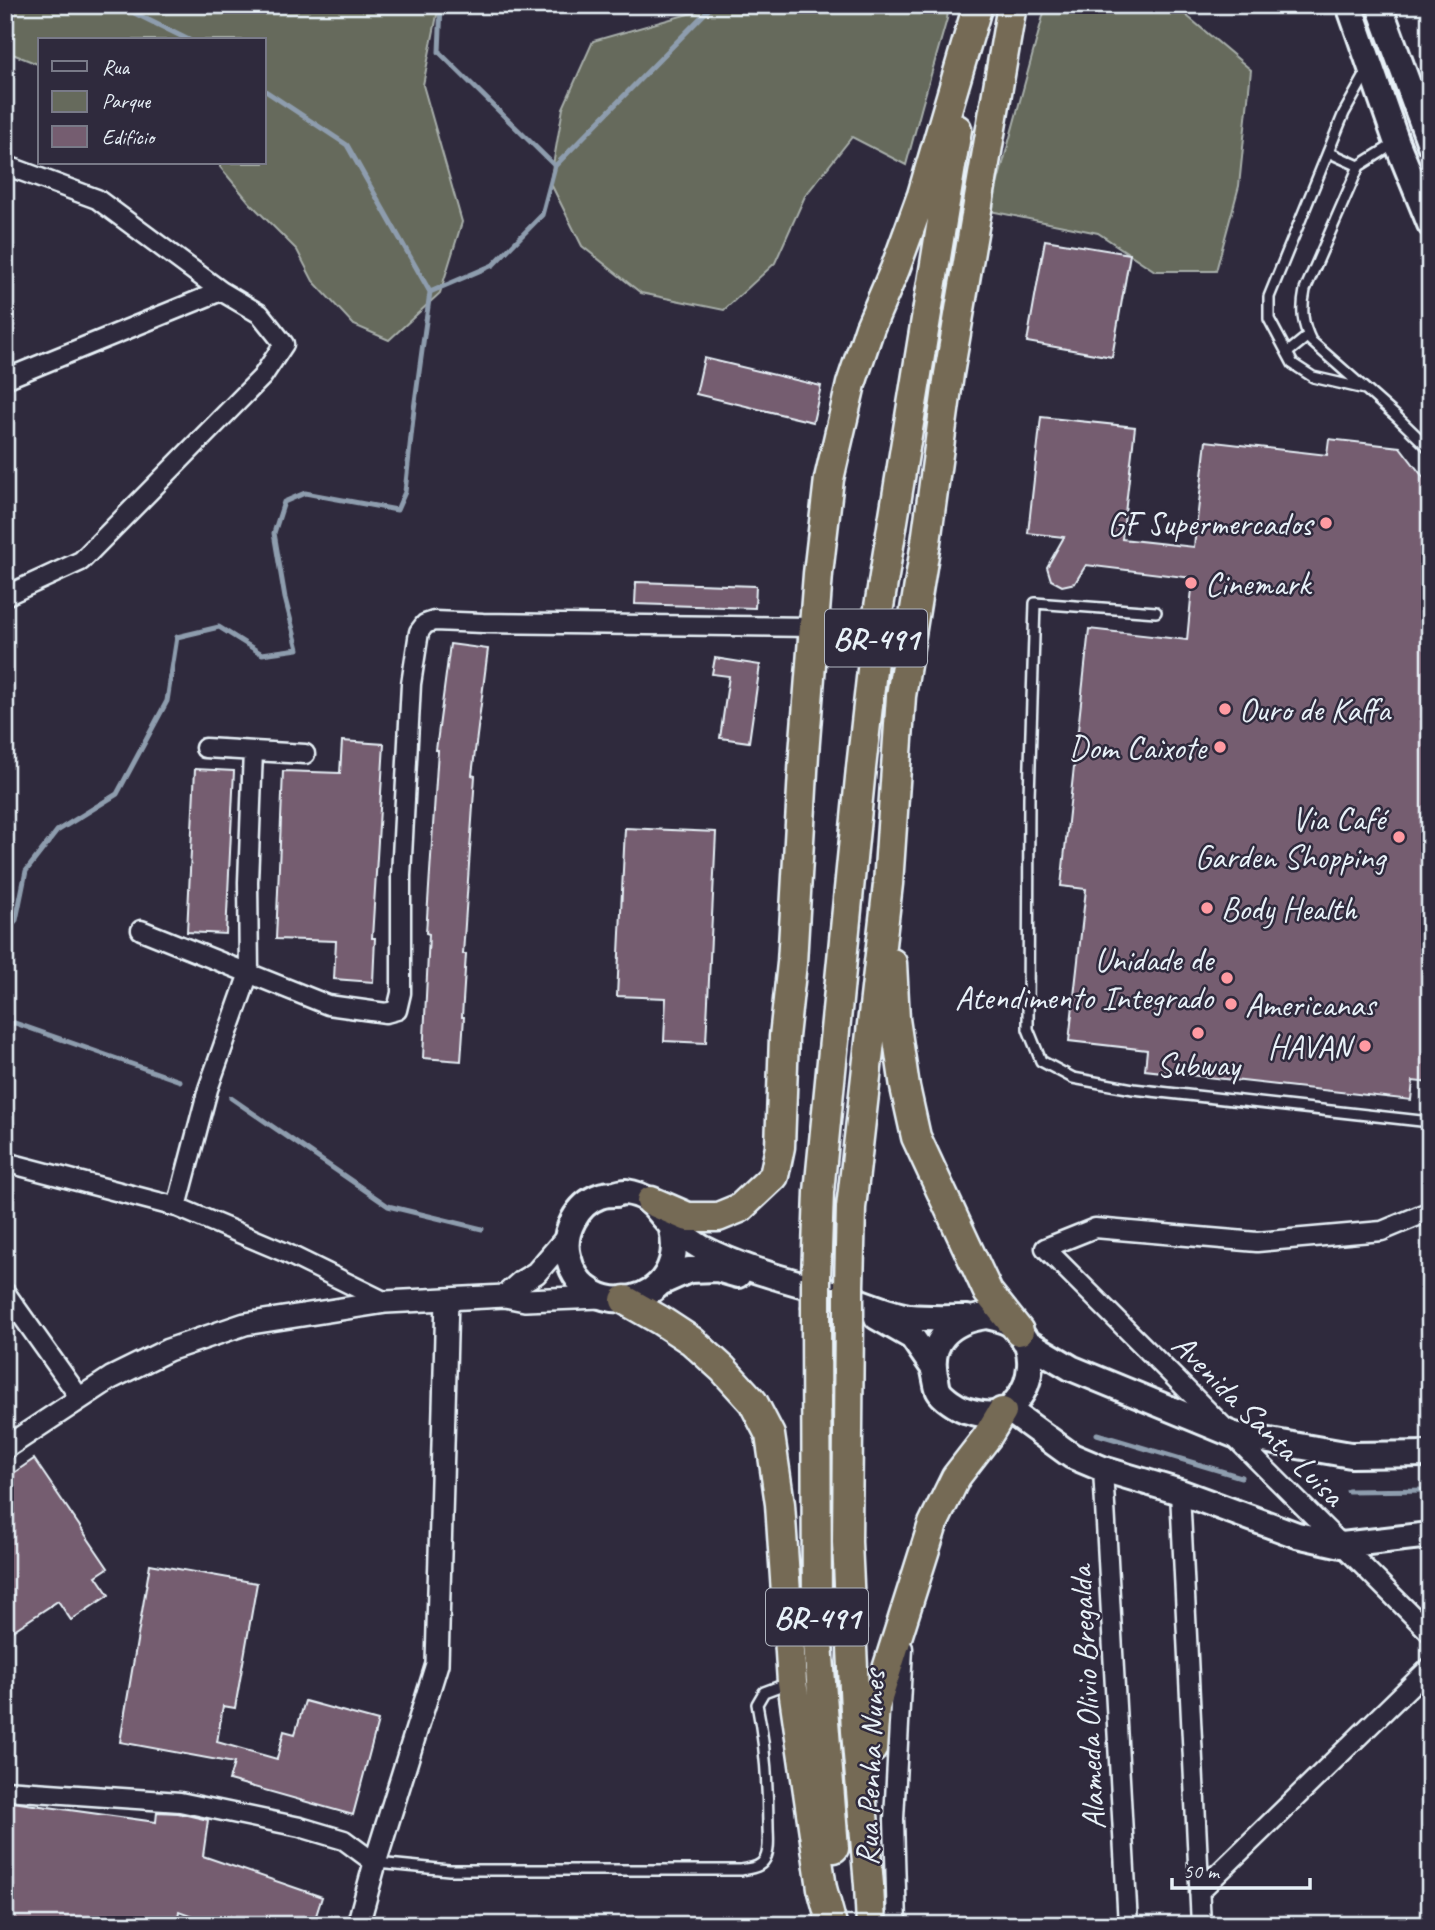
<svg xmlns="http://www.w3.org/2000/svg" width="1435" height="1930" viewBox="0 0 1435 1930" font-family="Caveat,sans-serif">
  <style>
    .green { fill: #666a5c; stroke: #a7aeaa; stroke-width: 2 }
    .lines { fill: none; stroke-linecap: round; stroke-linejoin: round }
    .stream { stroke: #8e9dae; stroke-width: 5 }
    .building { fill: #755d70; stroke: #e8f1f8; stroke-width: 2 }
    .service-casing { stroke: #e8f1f8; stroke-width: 14 }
    .minor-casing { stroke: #e8f1f8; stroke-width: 23 }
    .tertiary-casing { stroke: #e8f1f8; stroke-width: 26 }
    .secondary-casing { stroke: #e8f1f8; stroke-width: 30 }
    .trunk-casing { stroke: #e8f1f8; stroke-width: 33 }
    .service { stroke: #2f2a3d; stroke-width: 9 }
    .minor { stroke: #2f2a3d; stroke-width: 18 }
    .tertiary { stroke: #2f2a3d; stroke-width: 21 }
    .secondary { stroke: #2f2a3d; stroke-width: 24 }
    .trunk { stroke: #756a55; stroke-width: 28 }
    .trunk-bridge-casing { stroke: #e8f1f8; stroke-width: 33; stroke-linecap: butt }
    .trunk-bridge { stroke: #756a55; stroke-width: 28 }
    .poi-dot { fill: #ff9aa2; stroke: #2f2a3d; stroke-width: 2.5 }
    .labels { text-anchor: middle; stroke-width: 5; stroke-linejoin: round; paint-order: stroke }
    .shield { fill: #2f2a3d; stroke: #b0b5c0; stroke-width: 2 }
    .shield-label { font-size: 32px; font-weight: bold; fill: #e8f1f8 }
    .poi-label { font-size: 33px; fill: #e8f1f8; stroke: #2f2a3d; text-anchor: end }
    .street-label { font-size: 33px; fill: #e8f1f8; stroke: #2f2a3d }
  </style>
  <rect width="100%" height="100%" fill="#2f2a3d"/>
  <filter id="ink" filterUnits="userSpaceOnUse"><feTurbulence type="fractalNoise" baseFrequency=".0143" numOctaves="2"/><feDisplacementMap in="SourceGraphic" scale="14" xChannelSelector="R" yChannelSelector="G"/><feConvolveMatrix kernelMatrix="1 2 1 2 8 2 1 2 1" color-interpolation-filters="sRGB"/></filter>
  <g filter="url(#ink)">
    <!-- green -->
    <path class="green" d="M5 5H439L423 85 462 222 440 293 389 340 354 325 313 281 297 250 250 203 220 167V163H264V40H40V65L5 51Z
      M720 5H949L947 19 922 106 906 165 852 137 805 196 775 263 724 310 641 293 582 246 550 182 563 108 593 41Z
      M1046 5H1174L1251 70 1239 186 1216 271H1155L1098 233 990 211Z"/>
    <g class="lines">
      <!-- stream -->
      <path class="stream" d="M118 5 189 40
        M264 90 347 145 430 292
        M555 166 713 5
        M5 932 16 920 26 871 57 831 117 794 167 701 177 637 219 627 262 654 298 649 285 598 274 533 284 502 305 493 397 510 405 492 414 409 430 292 493 265 542 215 555 166 439 52 441 5
        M5 1025 15 1023 180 1081
        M231 1098 388 1206 482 1229
        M1097 1434 1241 1477
        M1348 1491 1430 1490"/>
    </g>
    <!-- building -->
    <path class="building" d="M1045 240 1130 254 1112 357 1027 342Z
      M704 358 821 386 813 422 696 394Z
      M1041 417 1135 427 1122 539 1194 547 1206 441 1327 455 1329 439 1400 447 1430 486V1083L1413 1081 1411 1100 1145 1070 1147 1050 1069 1041 1086 889 1061 886 1089 629 1187 640 1193 578 1086 565 1075 583 1062 586 1051 580 1047 567 1064 537 1028 533Z
      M636 582 756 586 755 608 635 604Z
      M450 644 488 649 472 775 475 776 463 954H466L462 1017H464L461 1061 423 1058 429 934 426 933 438 750H436Z
      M715 658 760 665 749 742 720 738 729 676 712 674Z
      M342 741 384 744 372 938H375L373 982 334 979 336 941 276 939 283 771 340 773Z
      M195 769 234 771 226 934 187 932Z
      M625 828 716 832 706 1043 664 1041 666 998 617 996Z
      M34 1459 108 1568 96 1576 109 1595 71 1620 58 1601 5 1636V1479Z
      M150 1564 257 1583 235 1708 223 1706 217 1742 277 1759 284 1731 295 1734 305 1701 378 1721 353 1815 229 1780 234 1763 120 1742Z
      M5 1801 156 1822 157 1812 178 1813 208 1820 203 1856 322 1897 313 1925H217L179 1911 177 1925H5Z"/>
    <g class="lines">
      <defs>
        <path id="service" d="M1394 144 1359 166 1305 290C1301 310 1302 323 1311 341L1397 417 1430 449
          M1328 152 1359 166
          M1287 353 1308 336
          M1365 389 1313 377 1293 364 1269 319V297L1344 113 1367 72
          M1156 612 1035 603 1029 797 1028 1029 1041 1061 1073 1078 1133 1089 1430 1122
          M377 1863 449 1870H741C750 1868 760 1868 765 1859 770 1850 768 1836 768 1826 768 1785 765 1744 757 1704L764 1692 788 1683"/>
        <path id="minor" d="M5 165 97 199 221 291 260 314 284 344 262 377 81 561 5 596
          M5 379 221 291
          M205 748 305 754
          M141 930 328 1005 386 1013 397 1010 401 993V876L411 684 419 632 425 624 434 621 483 623 814 627
          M5 1162 177 1207 284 1252 386 1302
          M177 1207 208 1089 249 973 248 882 253 751
          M1430 1211 1382 1231 1257 1242 1095 1228 1045 1248 1430 1633
          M5 1292 80 1398
          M1103 1469 1128 1925
          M1180 1492 1201 1925
          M5 1790 180 1802 300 1827 344 1840 375 1863
          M1199 1892 1430 1667
          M897 1925 894 1819 903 1648"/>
        <path id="tertiary" d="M505 1296 521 1282 536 1273 567 1237
          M5 1448 111 1378 168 1350 245 1324 386 1302 505 1296 525 1300 601 1297
          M358 1925 375 1863 437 1664 447 1299"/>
        <path id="secondary" d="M1349 5 1397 143 1430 224
          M1379 5 1430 144
          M671 1225C693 1307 583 1327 568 1256 562 1233 577 1204 600 1196 605 1194 611 1194 616 1194 618 1193 624 1192 626 1192 654 1196 655 1211 672 1226 681 1234 692 1242 702 1248 746 1271 796 1282 843 1296 863 1302 889 1314 909 1317 928 1319 948 1318 967 1318
          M662 1282 689 1270 717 1269 738 1275
          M986 1316C997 1318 1011 1321 1019 1331 1036 1350 1032 1382 1017 1400 1014 1404 1011 1409 1006 1411 991 1417 979 1414 965 1410 957 1407 943 1398 939 1391 937 1388 937 1384 936 1380 926 1342 950 1321 986 1316Z
          M877 1317 912 1337 932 1366
          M1024 1340 1071 1368 1234 1435 1351 1455 1430 1454
          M1009 1410 1072 1456 1103 1469 1180 1492 1297 1535 1342 1545 1430 1535"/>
        <path id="trunk" d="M892 963 895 1019 905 1087 916 1137 988 1292 1019 1331
          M651 1201 688 1217H718L740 1208 774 1176 780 1147 784 1037 792 963 804 754 818 574 829 479 851 384 870 327 895 269 922 195 977 8
          M816 1277 819 1192 861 768 879 607 957 129
          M849 1287 851 1208 888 884 901 696 926 542 949 374 1012 5
          M625 1300 660 1320 692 1341 723 1369 753 1402 770 1435 780 1504 792 1682 822 1888 832 1925
          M816 1309 817 1631 834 1848
          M849 1317 847 1542 856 1731 869 1885 871 1925
          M872 1749 875 1707 933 1524 956 1477 987 1437 1002 1412"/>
      </defs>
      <!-- service casing -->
      <use href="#service" class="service-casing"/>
      <!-- minor casing -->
      <use href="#minor" class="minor-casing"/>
      <!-- tertiary casing -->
      <use href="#tertiary" class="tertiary-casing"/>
      <!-- secondary casing -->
      <use href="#secondary" class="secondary-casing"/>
      <!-- trunk casing -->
      <use href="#trunk" class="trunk-casing"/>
      <!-- service -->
      <use href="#service" class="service"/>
      <!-- minor -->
      <use href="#minor" class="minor"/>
      <!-- tertiary -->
      <use href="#tertiary" class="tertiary"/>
      <!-- secondary -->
      <use href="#secondary" class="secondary"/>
      <!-- trunk -->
      <use href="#trunk" class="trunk"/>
      <defs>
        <path id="trunk-bridge" d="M816 1277V1309
          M849 1287V1317"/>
      </defs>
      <!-- trunk-bridge casing -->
      <use href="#trunk-bridge" class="trunk-bridge-casing"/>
      <!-- trunk-bridge -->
      <use href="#trunk-bridge" class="trunk-bridge"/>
    </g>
  </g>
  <!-- markers -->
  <g class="poi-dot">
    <circle cx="1326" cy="523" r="7"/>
    <circle cx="1191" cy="583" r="7"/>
    <circle cx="1225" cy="709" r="7"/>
    <circle cx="1220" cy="747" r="7"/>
    <circle cx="1399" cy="837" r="7"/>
    <circle cx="1207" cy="908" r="7"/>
    <circle cx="1227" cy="978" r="7"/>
    <circle cx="1231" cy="1004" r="7"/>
    <circle cx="1198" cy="1033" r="7"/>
    <circle cx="1365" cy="1046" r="7"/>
  </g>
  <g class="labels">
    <!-- shield labels -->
    <g class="shield">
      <rect x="825" y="609.5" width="102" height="57" rx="5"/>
      <rect x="766" y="1588.5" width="102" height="57" rx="5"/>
    </g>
    <g class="shield-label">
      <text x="876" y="649">BR-491</text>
      <text x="817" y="1628">BR-491</text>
    </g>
    <!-- poi labels -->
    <g class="poi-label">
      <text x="1312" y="535">GF Supermercados</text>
      <text x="1205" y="595" text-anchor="start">Cinemark</text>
      <text x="1239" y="721" text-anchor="start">Ouro de Kaffa</text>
      <text x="1206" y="759">Dom Caixote</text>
      <text x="1385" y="830">Via Café<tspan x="1385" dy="38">Garden Shopping</tspan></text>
      <text x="1221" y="920" text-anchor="start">Body Health</text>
      <text x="1213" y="971">Unidade de<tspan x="1213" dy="38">Atendimento Integrado</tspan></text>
      <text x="1245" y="1016" text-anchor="start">Americanas</text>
      <text x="1351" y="1058">HAVAN</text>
      <text x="1198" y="1076" text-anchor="middle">Subway</text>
    </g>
    <!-- street labels -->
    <g class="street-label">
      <text transform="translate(1259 1419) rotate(45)" y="12">Avenida Santa Luisa</text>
      <text transform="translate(1086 1698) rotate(-93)" y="12">Alameda Olivio Bregalda</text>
      <text transform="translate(869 1768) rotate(-88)" y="12">Rua Penha Nunes</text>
    </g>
  </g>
  <!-- margin -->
  <rect width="1435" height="1930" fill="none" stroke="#2f2a3d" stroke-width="28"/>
  <rect x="14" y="14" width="1407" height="1902" fill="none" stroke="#e8f1f8" stroke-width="2.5" filter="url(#ink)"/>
  <!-- legend -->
  <rect x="38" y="38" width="228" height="126" fill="#2f2a3d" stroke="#797a88" stroke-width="2"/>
  <rect x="52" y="61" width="35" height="10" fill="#2f2a3d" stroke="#797a88" stroke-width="2"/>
  <text x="102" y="74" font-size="21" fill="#e8f1f8">Rua</text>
  <rect x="52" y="91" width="35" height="21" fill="#666a5c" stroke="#797a88" stroke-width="2"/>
  <text x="102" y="108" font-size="21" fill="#e8f1f8">Parque</text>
  <rect x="52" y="126" width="35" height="21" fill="#755d70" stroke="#797a88" stroke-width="2"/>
  <text x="102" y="144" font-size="21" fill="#e8f1f8">Edifício</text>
  <!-- scale -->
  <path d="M1172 1878v10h138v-10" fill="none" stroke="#e8f1f8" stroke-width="3.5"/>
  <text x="1183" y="1878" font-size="21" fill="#e8f1f8" stroke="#2f2a3d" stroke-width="5" paint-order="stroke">50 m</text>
</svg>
